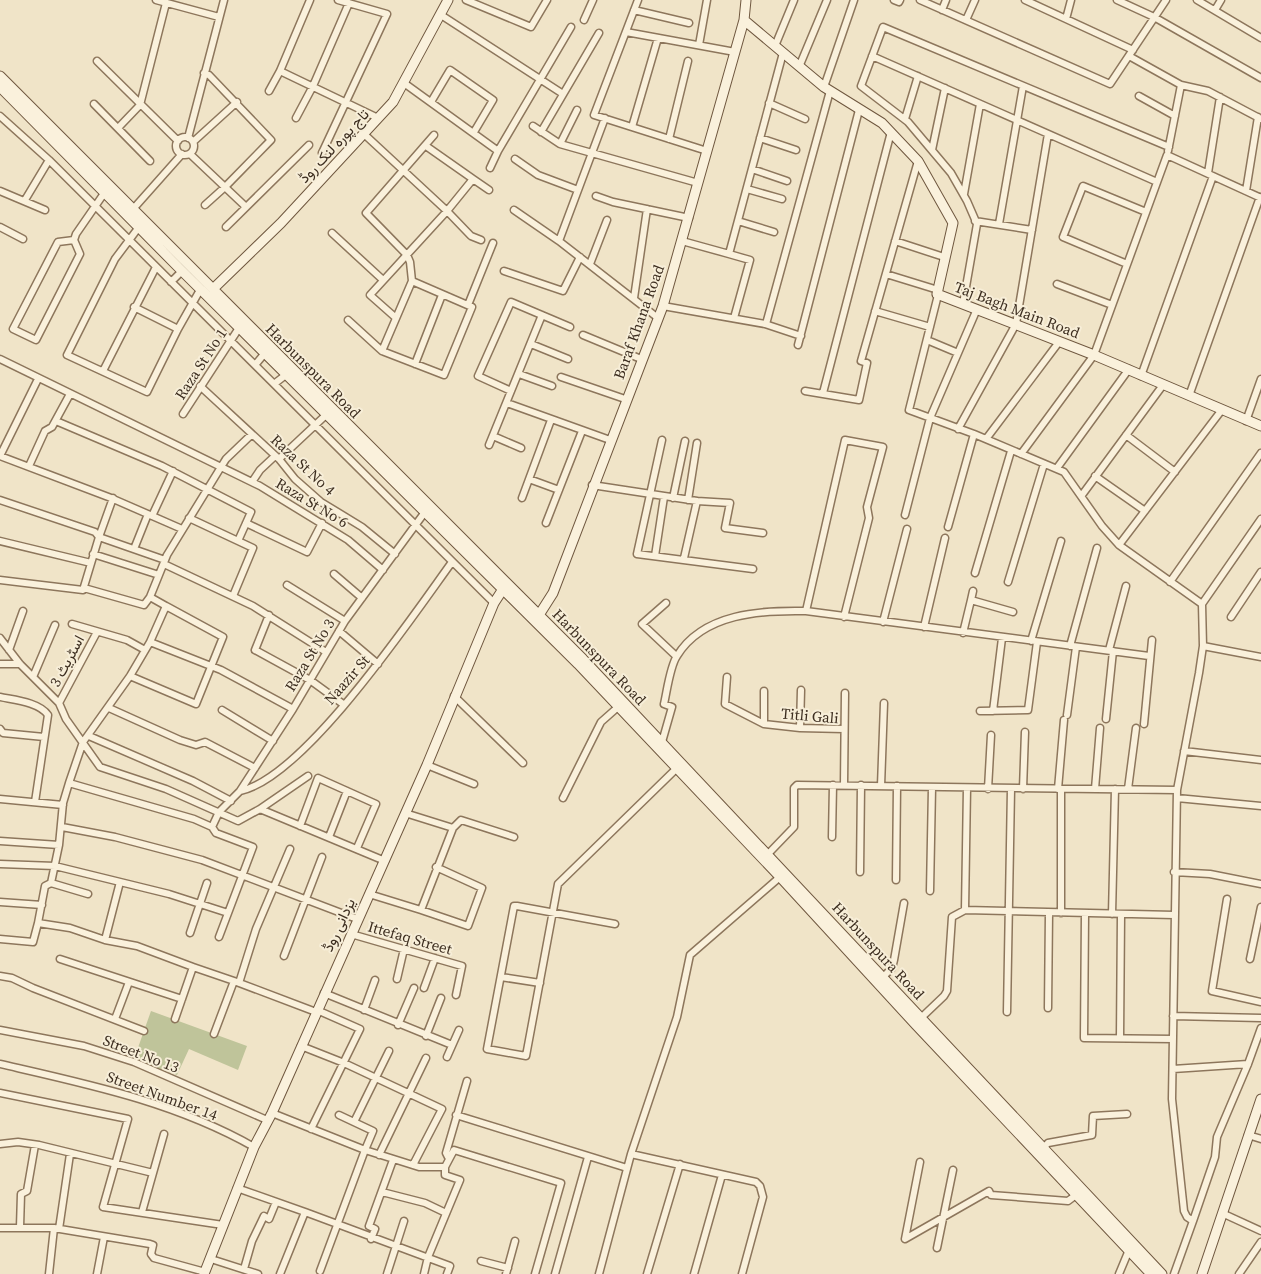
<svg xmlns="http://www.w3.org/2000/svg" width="1261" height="1274" viewBox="0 0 1261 1274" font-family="'Source Serif 4',Vazirmatn,serif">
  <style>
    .cemetery { fill: #bfc49a }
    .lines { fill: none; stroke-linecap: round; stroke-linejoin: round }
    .street-casing { stroke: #8d765c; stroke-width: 9 }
    .secondary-casing { stroke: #6f573f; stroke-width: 11 }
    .street { stroke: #faf1dc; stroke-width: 6 }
    .secondary { stroke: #faf1dc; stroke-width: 9 }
    .labels { text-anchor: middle; stroke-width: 4; stroke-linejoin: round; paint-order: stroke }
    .street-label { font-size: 15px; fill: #3d2e20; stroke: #f7eed8 }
  </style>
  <rect width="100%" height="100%" fill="#f0e4c8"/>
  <!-- cemetery -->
  <path class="cemetery" d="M151 1011 247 1046 238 1070 189 1049 177 1075 134 1059Z"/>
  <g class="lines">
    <defs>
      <path id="street" d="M156 0 219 17
        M466 0 531 27 547 0
        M638 0 594 115 707 151
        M894 0 899 2 900 0
        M920 0 1110 84 1166 0
        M1025 0 1133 50
        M1117 0 1154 17 1261 78
        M1197 0 1261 38
        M634 10 689 23
        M942 10 946 0
        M1215 10 1221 0
        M441 15 563 94
        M1066 19 1071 0
        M584 20 593 0
        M966 20 975 0
        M626 32 735 52
        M699 45 707 0
        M775 46 794 0
        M872 56 1157 182
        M1129 56 1181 85 1168 151
        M97 61 178 141
        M799 67 827 0
        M280 71 378 118
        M204 73 209 75 271 140 225 187 205 205
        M404 83 498 151 571 27
        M1181 85 1208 91 1261 119
        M824 87 854 0
        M269 91 280 71 310 0
        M1139 96 1175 116
        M431 102 450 70 493 100 474 132
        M769 103 805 119
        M94 104 150 161
        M0 116 49 160 494 603
        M296 118 313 86 349 3
        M605 118 559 241 658 318
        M905 119 918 76
        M533 126 560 144 698 183
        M632 127 658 38
        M118 128 140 105 166 3
        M541 132 599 33
        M364 134 447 211 370 295 396 318
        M176 146a9 9 0 1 1 18 0a9 9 0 1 1-18 0Z
        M188 138 224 0
        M760 138 796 150
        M669 139 688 61
        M193 142 237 102
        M560 144 577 110
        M426 146 473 179 447 211 471 236 481 240
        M932 150 945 88
        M322 153 387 14 338 0
        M190 154 246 207
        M515 159 538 175 578 190
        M490 168 498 151
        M752 169 787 181
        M1208 173 1220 97
        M473 179 489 190
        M747 189 782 199
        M0 191 45 210
        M1246 191 1258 117
        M964 194 980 104
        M596 196 613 202 689 218
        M25 200 49 160
        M134 208 182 154
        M514 210 559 241
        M738 221 774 232
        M975 221 1032 230
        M999 224 1023 86
        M0 227 23 239
        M139 227 115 259 67 355 147 392 178 329 200 290
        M226 227 309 145
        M332 233 383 280
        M74 240 58 242 13 329 36 340 80 254 74 240 76 234 105 192
        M682 241 729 254 783 53
        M895 241 944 257
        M729 254 750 260 734 318
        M590 264 607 220
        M1127 264 1063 237 1083 186 1146 212
        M504 271 563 291 580 257
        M886 274 938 290
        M412 281 472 307 444 375 382 351 412 281 410 262 407 255 366 213 434 135
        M171 282 182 271
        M1057 284 1112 305
        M938 295 909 410 974 434 1064 472 1102 526 1119 545 1202 604
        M634 298 647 209
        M963 304 977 224 967 201 951 173 908 122 861 86 883 27 1169 147
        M468 305 493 243
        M663 306 765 324 801 336
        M134 307 178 329
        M875 311 930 327
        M348 320 382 351
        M766 324 830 91
        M583 335 641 359
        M927 340 958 353
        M531 344 568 359
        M798 345 859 110
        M0 359 260 486 348 540 383 570
        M415 364 442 295
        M255 365 265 353
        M103 371 156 267
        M519 374 552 386
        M1141 376 1213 176
        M561 377 625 399
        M38 379 0 456 111 498 182 529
        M274 384 287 374
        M200 386 279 459 295 479 321 502 362 527 395 554
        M511 391 478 376 511 302 570 327
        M805 391 859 400 867 363 861 361 918 161
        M823 393 891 132
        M1189 396 1260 197
        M507 403 610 440
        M183 414 239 328
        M56 421 162 466 251 512 238 541
        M1246 421 1261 379
        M958 429 1016 324 1048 134
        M1126 435 1175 472
        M493 436 521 448
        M986 439 1059 342
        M662 440 637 554 753 569
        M489 445 542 315
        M1021 454 1094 355 1167 155 1261 198
        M279 459 327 414
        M29 466 45 431 52 427 70 394
        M1057 468 1129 369
        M1095 476 1145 511
        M529 479 559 490
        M252 482 260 470 275 456
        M592 485 697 501 730 503 725 528 763 533
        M1082 495 1163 385
        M113 498 99 537 165 560
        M522 498 551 420
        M673 498 685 441
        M0 500 95 532 99 537 83 590 0 580
        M688 500 697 443
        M905 515 930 418 977 309
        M152 516 173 471
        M189 518 253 548 233 596
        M246 523 307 552 322 523
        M546 523 582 431
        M948 527 974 434
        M0 541 91 563
        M1119 545 1221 411
        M134 549 148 514
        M93 554 159 575
        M655 556 664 497
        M684 558 697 501
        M164 564 253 606 326 652
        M975 573 1011 451
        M334 574 362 598
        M1008 582 1044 464
        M1170 582 1261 453
        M287 585 345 621
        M84 588 144 605 150 597
        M971 600 973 591
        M666 603 642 624 676 656
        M166 606 150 597 167 555 221 467 226 459 251 435
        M806 611 845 440 883 447 867 507 869 518 844 617
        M269 615 255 650 310 680 343 704
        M1231 617 1261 572
        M883 622 907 529
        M72 624 127 640 145 650
        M924 627 945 538
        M339 631 378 664
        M963 633 971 600 1013 612
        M0 638 20 664 59 703 66 719 100 767 166 789 238 821 260 809 385 861
        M1031 641 1061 541
        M1070 646 1097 548
        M1203 646 1261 657
        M9 650 23 611
        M1109 650 1126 586
        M0 664H20
        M130 676 196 704 223 637 166 606 150 642
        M33 677 55 625
        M727 677 725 704 764 724 800 728 844 729
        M454 696 523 763
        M0 697C14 700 39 702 48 715L35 802
        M59 703 97 632
        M109 708 180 740 196 745 205 742 255 768
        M222 710 273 741
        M980 711 1028 710 1037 642
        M993 711 1002 638
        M1067 715 1076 647
        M1106 719 1113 651
        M764 724V691
        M1144 724 1152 640
        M800 728 801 690
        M0 729 3 733 44 737
        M89 736 193 781 231 801
        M662 742 672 707 664 704C667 691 670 666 677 656 703 613 762 610 806 611L1149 656
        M1184 751 1261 760
        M427 765 474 784
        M69 783 63 803 59 845 51 883 45 886 38 923 70 928 105 940 137 946 193 967
        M844 785 845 693
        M881 786 884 703
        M988 789 991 735
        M1023 789 1025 732
        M1058 789 1064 720
        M1061 789V913
        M1095 789 1100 728
        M1128 789 1136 728
        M240 791C304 778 412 617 452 562
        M563 798 601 722 618 707
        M1177 798 1261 806
        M0 799 63 805
        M260 809 308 776
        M300 826 318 778 376 804 357 848
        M62 827 115 837 202 860 357 919
        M212 827 219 812 240 791 293 709 345 621 425 512
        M453 828 461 820 514 837
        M329 837 347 791
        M832 837 833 785
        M0 841 59 845
        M768 854 794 827V788L797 785 1177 790
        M0 864 55 866 169 894 228 913
        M860 872 861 785
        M1174 872 1210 874 1261 884
        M896 880 897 786
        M51 883 88 894
        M930 891 932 788
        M369 894 421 910 453 828 405 813
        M1227 899 1212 991 1261 1002
        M0 902 42 905
        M421 910 468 926 482 888 436 867
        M965 910 967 788
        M1085 914 1084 1038 1173 1039
        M1112 914 1115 789
        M615 924 517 906H514L487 1049 526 1056 558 884 677 768
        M190 933 207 883
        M351 934 462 966 456 995
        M219 937 253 847 216 833 212 827 194 819 69 783 83 742 130 676 150 642 221 670 293 709
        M0 939 33 942 38 923
        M105 940 120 882
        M284 956 322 857
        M60 959 182 999
        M1250 959 1261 907
        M0 976 12 978 33 988 144 1031
        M884 976 892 968 894 960 904 903
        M501 977 540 983
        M397 979 404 949
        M239 983 256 929 290 849
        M424 988 435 958
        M324 993 452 1045
        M1048 1008 1049 913
        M364 1010 375 980
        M1007 1012 1011 789
        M1173 1016 1261 1018
        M922 1017 944 996 947 991 952 917 965 910 1174 915
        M115 1019 129 982
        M175 1019 193 967 234 981
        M398 1025 414 988
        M0 1030 84 1046 134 1062 267 1120
        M214 1034 234 981 316 1012
        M426 1036 441 998
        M1120 1038 1121 915
        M301 1046 344 1063 442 1109 413 1165
        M447 1057 459 1030
        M0 1064C87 1084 175 1102 254 1147
        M1173 1069 1248 1064
        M0 1093 128 1119 103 1207 223 1225
        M272 1113 365 1150 373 1131 339 1115
        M456 1115 627 1168
        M354 1122 389 1051
        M311 1129 360 1029 317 1010
        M1248 1135 1261 1139
        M0 1144 18 1142 39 1145 153 1173
        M1043 1148 1048 1143 1092 1135 1093 1116 1127 1114
        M631 1154 756 1182 760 1186 763 1197 742 1274
        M379 1155 426 1058
        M448 1157 446 1153 467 1081
        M920 1162 905 1239 989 1191 991 1195 1068 1201 1076 1195
        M237 1188 305 1212 280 1274
        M382 1192 425 1203 446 1213
        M142 1212 164 1134
        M305 1212 450 1266 447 1274
        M1224 1214 1261 1231
        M1193 1221 1215 1157 1217 1137 1248 1064 1261 1028
        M20 1227 21 1194 27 1191 35 1145
        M0 1228H54L150 1244 153 1245 151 1254 154 1258 205 1272
        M59 1229 70 1154
        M371 1239 375 1229 369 1226 393 1160
        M937 1248 953 1170
        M211 1259 258 1274
        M481 1261 508 1268
        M244 1269 252 1241 264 1216 269 1219 276 1202
        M320 1271 365 1150 419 1167H445L454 1150 561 1183 535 1274
        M49 1274 54 1228
        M97 1274 104 1237
        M387 1274 404 1221
        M424 1274 428 1257 460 1180 445 1175V1167
        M506 1274 515 1241
        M555 1274 588 1157
        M599 1274 631 1154 677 1017 690 955 780 877
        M647 1274 680 1164
        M694 1274 722 1175
        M1119 1274 1129 1250
        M1174 1274 1193 1221 1187 1217 1184 1211 1172 1099 1177 790 1199 673 1203 646 1202 604 1261 519
        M1239 1274 1261 1242"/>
      <path id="secondary" d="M744 20 824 87 882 123 918 161 953 223 937 294 1094 355 1261 426
        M0 76 583 659 1162 1274
        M0 87 182 271 578 664 780 877 916 1025 1151 1274
        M213 289 281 223 393 102 448 0
        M539 615 553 593 663 306 744 20 746 0
        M204 1274 254 1147 272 1113 427 765 494 603 503 589
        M1202 1274 1261 1099"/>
    </defs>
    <!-- street casing -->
    <use href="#street" class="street-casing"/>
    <!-- secondary casing -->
    <use href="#secondary" class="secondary-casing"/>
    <!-- street -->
    <use href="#street" class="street"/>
    <!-- secondary -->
    <use href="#secondary" class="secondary"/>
  </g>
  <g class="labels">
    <!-- street labels -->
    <g class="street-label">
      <text transform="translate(334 146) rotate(-47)" y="5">تاج پورہ لنک روڈ</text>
      <text transform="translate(1017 310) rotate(21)" y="5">Taj Bagh Main Road</text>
      <text transform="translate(639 322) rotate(-70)" y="5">Baraf Khana Road</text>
      <text transform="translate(201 364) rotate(-57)" y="5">Raza St No 1</text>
      <text transform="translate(313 371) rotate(45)" y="5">Harbunspura Road</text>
      <text transform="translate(303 465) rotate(43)" y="5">Raza St No 4</text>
      <text transform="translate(312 503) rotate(31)" y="5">Raza St No 6</text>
      <text transform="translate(310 655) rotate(-59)" y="5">Raza St No 3</text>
      <text transform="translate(599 657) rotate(46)" y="5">Harbunspura Road</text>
      <text transform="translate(67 661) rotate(-62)" y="5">اسٹریٹ 3</text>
      <text transform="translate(347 680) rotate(-49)" y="5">Naazir St</text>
      <text transform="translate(810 716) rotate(5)" y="5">Titli Gali</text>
      <text transform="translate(339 925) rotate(-65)" y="5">یزدانی روڈ</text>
      <text transform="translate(410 938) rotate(16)" y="5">Ittefaq Street</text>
      <text transform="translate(878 951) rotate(47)" y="5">Harbunspura Road</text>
      <text transform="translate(141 1054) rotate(21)" y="5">Street No 13</text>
      <text transform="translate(162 1096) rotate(20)" y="5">Street Number 14</text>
    </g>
  </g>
</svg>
